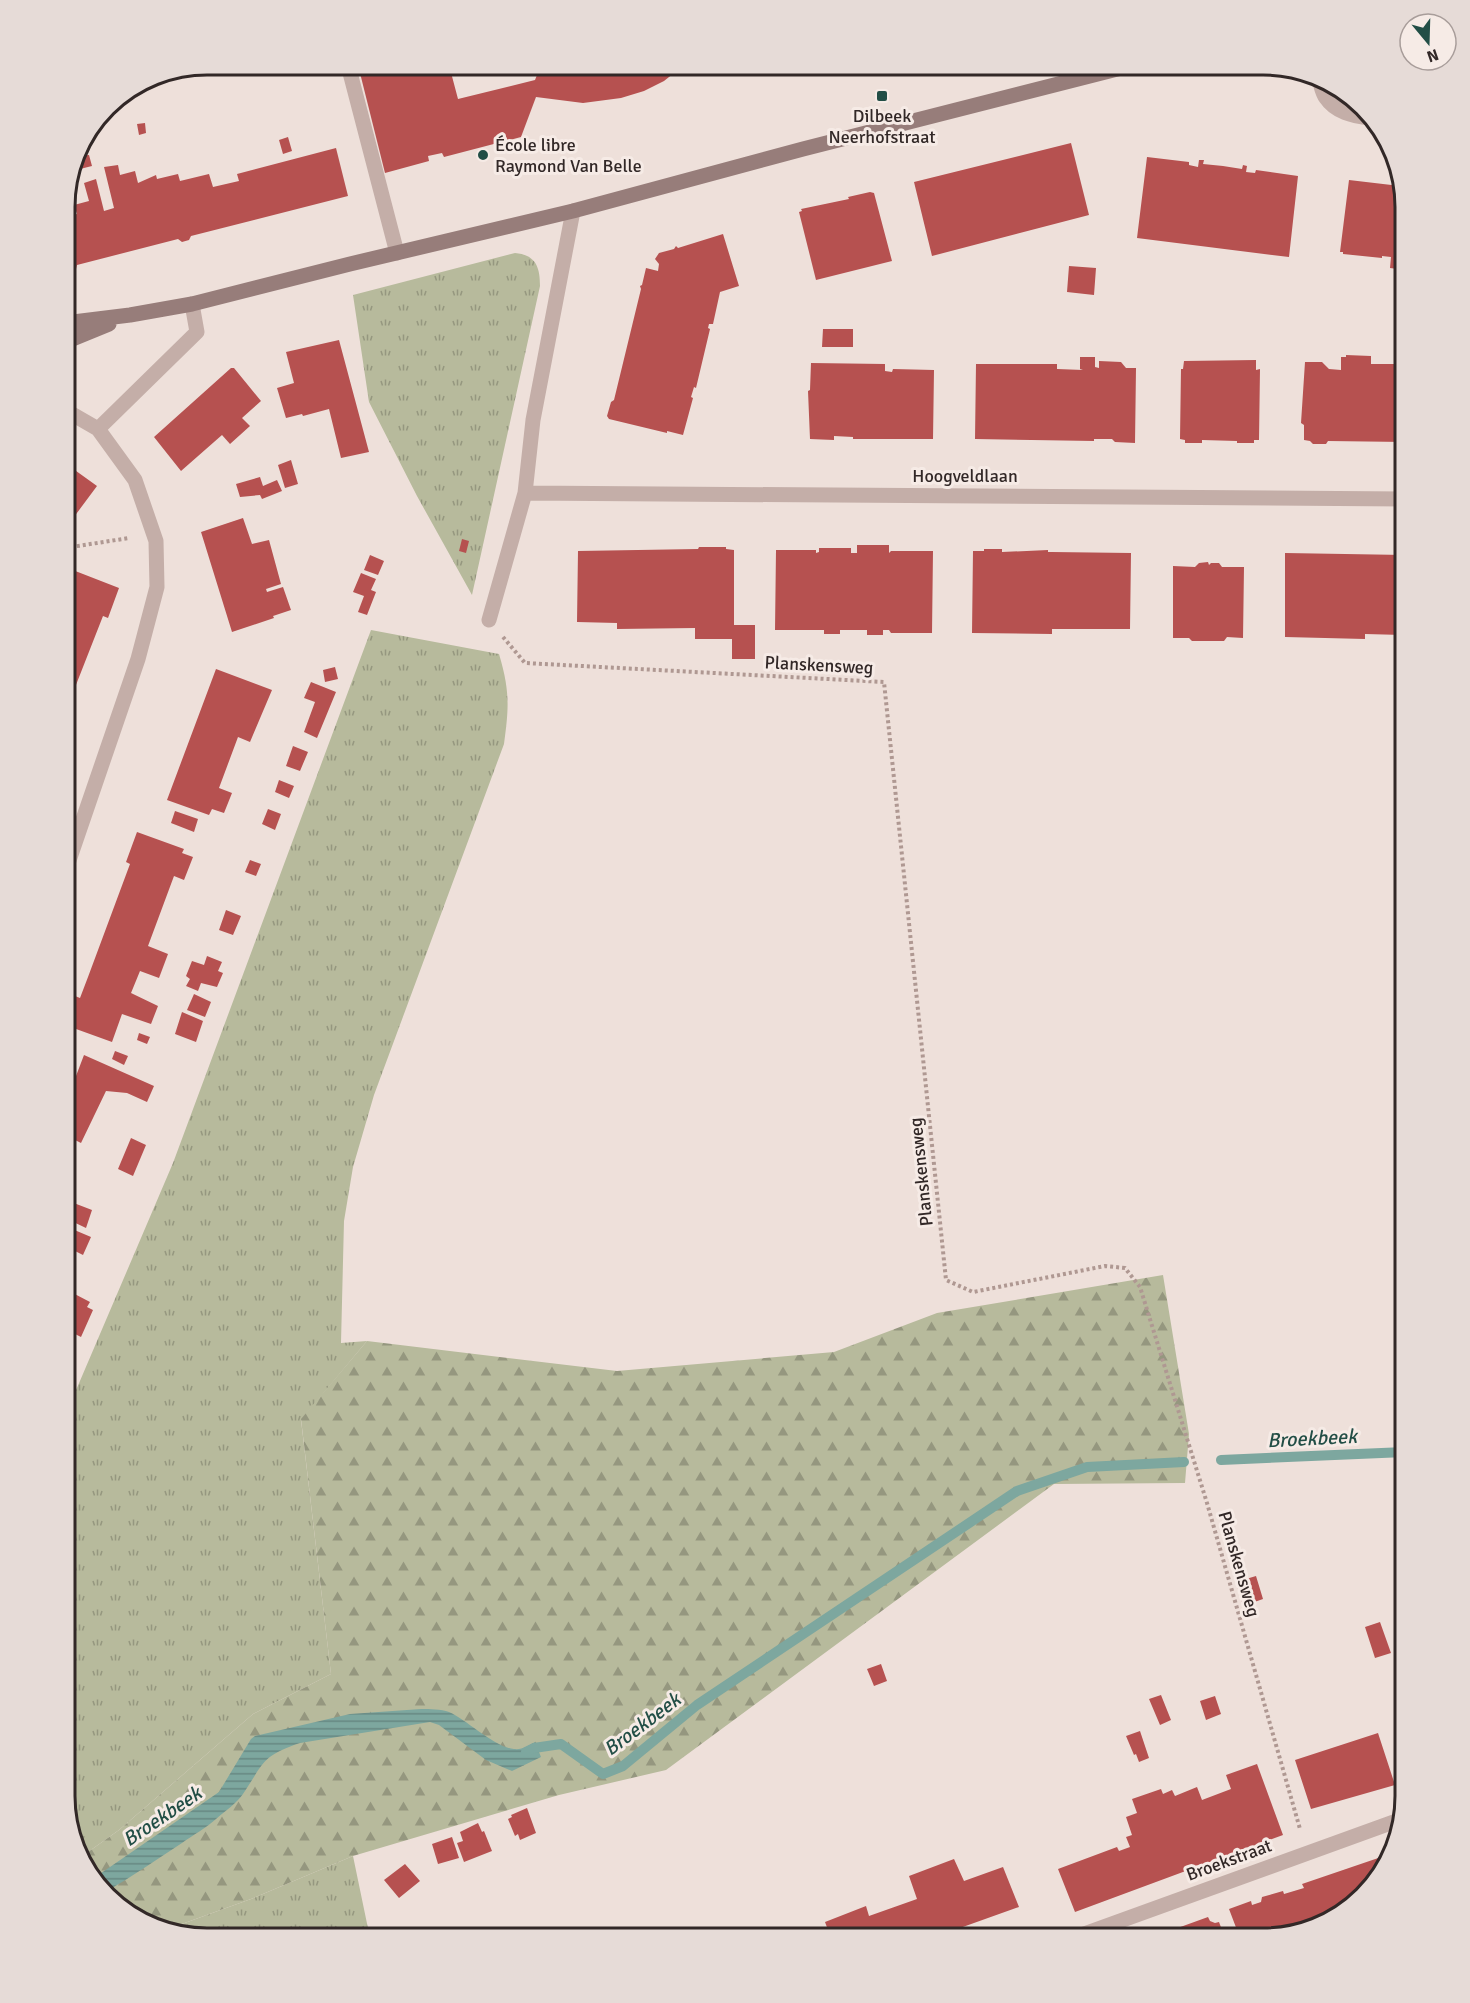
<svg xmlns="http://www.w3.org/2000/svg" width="1470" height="2003" viewBox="0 0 1470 2003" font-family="Signika,sans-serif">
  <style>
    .grass { fill: url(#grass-tufts) }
    .forest { fill: url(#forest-firs) }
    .water { fill: url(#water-rules) }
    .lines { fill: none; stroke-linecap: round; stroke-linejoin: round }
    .stream { stroke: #7da79f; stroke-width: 10 }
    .building { fill: #b65150 }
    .path { stroke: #af9892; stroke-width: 4; stroke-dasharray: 3 3; stroke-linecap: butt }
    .lane { stroke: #c4aea8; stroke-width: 15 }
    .street { stroke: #c4aea8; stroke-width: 15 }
    .secondary { stroke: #977d7a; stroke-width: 15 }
    .poi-dot { fill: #224e46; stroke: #f6ebe6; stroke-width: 2 }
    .labels { text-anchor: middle; stroke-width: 6; stroke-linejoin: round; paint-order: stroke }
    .poi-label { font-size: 18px; fill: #322827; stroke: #f6ebe6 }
    .street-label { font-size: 18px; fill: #322827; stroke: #f6ebe6 }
    .water-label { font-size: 20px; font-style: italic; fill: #224e46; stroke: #f6ebe6 }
    .rim { fill: none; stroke: #322827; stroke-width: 3 }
  </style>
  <defs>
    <pattern id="grass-tufts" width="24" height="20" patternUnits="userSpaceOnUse" patternTransform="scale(1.5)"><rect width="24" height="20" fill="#b7ba9c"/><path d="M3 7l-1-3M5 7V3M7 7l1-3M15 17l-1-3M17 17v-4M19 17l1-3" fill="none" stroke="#95977f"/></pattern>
    <pattern id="forest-firs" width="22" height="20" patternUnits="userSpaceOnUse" patternTransform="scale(1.5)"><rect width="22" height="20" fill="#b7ba9c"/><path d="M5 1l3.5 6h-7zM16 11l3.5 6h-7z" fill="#95977f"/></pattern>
    <pattern id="water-rules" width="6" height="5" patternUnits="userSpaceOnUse" patternTransform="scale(1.5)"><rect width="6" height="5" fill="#7da79f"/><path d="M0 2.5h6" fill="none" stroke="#678882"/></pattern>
  </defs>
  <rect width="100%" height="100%" fill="#eee0da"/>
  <!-- grass -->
  <path class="grass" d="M515 253C536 255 540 267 540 286L472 595 417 496 369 402 353 295Z
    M371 630 499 654C510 691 509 707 504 744L374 1095 353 1167 344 1221 341 1343 367 1341 301 1420 331 1674 253 1714 119 1830 81 1857 65 1796V1416L173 1163Z
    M353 1856 370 1938H198L168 1929 251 1899Z"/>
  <!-- forest -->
  <path class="forest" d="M1163 1275 1189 1434 1185 1483 1054 1484 666 1770 559 1795 353 1856 251 1899 168 1929 135 1919 84 1868 81 1857 119 1830 253 1714 331 1674 301 1419 367 1341 617 1371 834 1352 937 1313Z"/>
  <!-- water -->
  <path class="water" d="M421 1709C430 1709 441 1709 449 1712 467 1720 496 1748 514 1749 522 1750 528 1746 535 1742L541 1757 512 1771 486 1760 439 1725 430 1722 300 1743C261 1756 264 1763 243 1794 237 1803 225 1811 216 1819 206 1828 193 1835 182 1843 157 1859 133 1876 107 1891L94 1878 219 1792 251 1739 255 1736 350 1714Z"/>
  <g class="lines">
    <!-- stream -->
    <path class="stream" d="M1221 1460 1405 1452
      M526 1752 534 1748 561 1744 603 1774 623 1766 697 1705 1017 1491 1087 1467 1184 1462"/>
  </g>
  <!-- building -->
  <path class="building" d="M358 65H449L458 99 535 80 541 65H684L664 81 644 91 621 98 583 103 536 97 521 137 444 157 442 153 428 156 429 161 385 173Z
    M787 65H810L789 71Z
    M145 123 146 133 139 135 137 124Z
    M288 137 292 151 283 154 279 140Z
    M1071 143 1089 215 932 256 914 182Z
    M336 148 348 196 191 236 189 240 182 242 178 239 77 265 76 269 68 272 65 267V217L77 214 74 205 89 201 84 183 96 179 104 211 114 208 104 167 118 165 120 175 135 171 138 183 156 175 157 179 178 174 180 181 209 174 213 187 239 181 237 174Z
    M89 155 92 166 76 170 77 180 69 181 76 156Z
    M1147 157 1189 162V165L1198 167 1199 160H1204L1203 164 1223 166 1242 169 1243 165 1247 166 1246 172 1255 173 1256 170 1298 176 1289 257 1137 238Z
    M1349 180 1400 186 1405 207V270L1390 268 1391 257 1382 256V258L1343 254V252H1340Z
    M870 192 874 193 892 261 816 280 799 212 802 211 801 209 849 199 848 197Z
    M723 234 739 286 720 292 713 324H709L708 328 710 329 696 388 694 387 691 397 693 398 683 435 667 431V433L609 419 607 416 611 402 614 400 641 289 640 286 642 285 646 268 658 271 659 264 655 259 659 253 674 249 676 246 678 248Z
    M1069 266 1096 268 1094 295 1067 292Z
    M823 329H853V347H822Z
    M339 340 369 452 341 458 329 409 303 416 302 414 286 418 277 388 294 383 286 352Z
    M1346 355 1371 356V364H1405V442L1328 441 1326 444H1313L1310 441 1304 440V425L1301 423 1305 362H1322L1329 369 1341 370V357H1346Z
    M1080 357H1095V367L1099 368V361L1121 362 1126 368H1136L1135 443 1115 442 1112 439H1094V441L975 439 976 364H1057V369L1083 370 1080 369Z
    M1256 360V370L1260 369 1259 440H1254V443H1237V441L1202 440V443H1185V440L1180 439 1181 369H1183L1184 361Z
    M811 363 885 364V371L892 372 893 369 934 370 933 439H853V437L834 436V440L810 439 808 391 810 390Z
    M231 368H234L261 401 242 418 250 426 230 444 222 435 181 471 154 437Z
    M291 460 298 484 285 488 278 465Z
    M65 463 97 486 68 525 65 523Z
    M260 477 263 486 277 480 282 491 262 499 260 495 240 497 236 484Z
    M243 518 252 544 269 540 281 584 266 589 267 592 283 587 291 610 273 616 274 618 232 632 201 532Z
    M462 539 469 541 466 553 459 551Z
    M857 545H889V553L891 551H933L932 633H891L889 630H883V635H867V630H840V634H824V630H775L776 550H816V553L819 552V548H851V553H857Z
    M699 547H726V549L734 550V625H755V659H732V639H695V628L617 629V623L577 622 578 551 698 549Z
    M984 549H1002V552L1048 550V552H1052L1131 553 1130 629H1052V634L972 633 973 551H984Z
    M1285 553 1405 555V637H1403V635L1365 634V639L1285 637Z
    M370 555 384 561 378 575 364 570Z
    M1208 562 1209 565 1211 563H1219L1222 567H1244L1243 638 1227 637 1224 641H1192L1189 638H1173V566L1195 567 1199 563Z
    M65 567 119 588 108 618 103 616 74 690 65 714 70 715 65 729Z
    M361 573 376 579 371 590 376 592 367 615 358 612 364 596 353 592Z
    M335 667 338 679 325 682 323 670Z
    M216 669 272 690 250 742 238 737 219 788 232 793 224 813 212 809 209 815 167 800Z
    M311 682 336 692 317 738 304 732 315 702 304 698Z
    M293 746 308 752 300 771 286 766Z
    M279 780 294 786 289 798 275 792Z
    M268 809 281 814 275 830 262 824Z
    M175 811 198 819 194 832 171 823Z
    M137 832 184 849 182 853 193 857 184 880 174 876 148 946 168 954 159 978 140 971 131 993 158 1006 151 1024 122 1014 112 1042 65 1025 75 996 80 998 88 977 130 864 126 862Z
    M250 860 261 864 256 876 245 872Z
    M226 910 241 916 233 935 219 930Z
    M207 956 222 962 218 971 223 973 217 987 201 983 198 991 186 986 190 979 186 976 192 961 204 965Z
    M194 994 211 1002 205 1017 187 1010Z
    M182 1012 203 1021 196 1042 175 1034Z
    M139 1033 150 1037 147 1044 137 1040Z
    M115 1051 128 1056 124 1065 112 1059Z
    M84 1055 154 1086 147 1102 127 1093 106 1091 81 1143 75 1140 65 1164V1072L76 1076Z
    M131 1138 146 1145 133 1176 118 1169Z
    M66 1200 92 1210 86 1228 65 1218Z
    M65 1226 91 1237 83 1255 65 1246Z
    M67 1290 90 1302 87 1307 93 1310 81 1337 65 1329V1294Z
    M1256 1576 1263 1599 1243 1606 1236 1582Z
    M1380 1622 1391 1653 1375 1658 1365 1627Z
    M881 1664 887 1681 874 1686 867 1669Z
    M1161 1695 1171 1720 1160 1725 1149 1699Z
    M1215 1696 1221 1714 1206 1720 1200 1701Z
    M1140 1731 1149 1758 1139 1762 1136 1754 1134 1755 1126 1736Z
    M1378 1733 1395 1785 1311 1809 1295 1760Z
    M1257 1764 1283 1835 1075 1912 1058 1869 1117 1847 1119 1851 1130 1847 1126 1837 1132 1835 1126 1817 1137 1813 1132 1799 1161 1789 1163 1794 1172 1790 1175 1796 1197 1787 1202 1800 1231 1789 1226 1775Z
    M527 1808 536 1833 520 1840 518 1834 515 1836 508 1819 512 1817 511 1815Z
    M478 1823 482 1832 484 1831 492 1851 464 1862 457 1843 463 1841 460 1832Z
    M452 1837 459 1858 438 1864 432 1844Z
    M1390 1854 1386 1868 1335 1919 1263 1938H1240L1229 1909 1251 1901 1252 1905 1261 1902 1262 1897 1283 1891 1284 1894 1304 1888 1302 1884Z
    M954 1859 964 1881 1003 1867 1019 1907 960 1928 961 1930 931 1938H831L825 1922 866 1906 869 1916 917 1899 909 1876Z
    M405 1864 420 1881 399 1898 384 1880Z
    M1208 1917 1210 1921 1215 1923 1219 1922 1225 1938H1150Z
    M753 1930 754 1938H735L734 1934Z"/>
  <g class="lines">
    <!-- path -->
    <path class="path" d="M65 548 129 538
      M503 637 525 663 884 682 946 1280 973 1292 1105 1266 1125 1268 1140 1287 1207 1503 1300 1829"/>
    <!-- lane -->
    <path class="lane" d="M348 65 397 253"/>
    <!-- street -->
    <path class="street" d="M1319 79C1321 85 1322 93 1326 98 1335 112 1353 116 1369 118
      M98 429 197 332 192 304
      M525 493 1405 499
      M489 620 525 493 533 420 573 211
      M65 872 138 659 157 587 156 541 135 480 98 429 65 410
      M1073 1938 1399 1820"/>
    <!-- secondary -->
    <path class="secondary" d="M65 323 130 315 192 304 350 264 573 211 803 149 1133 65
      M65 342 109 324"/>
  </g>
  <!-- markers -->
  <g class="poi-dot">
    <rect x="876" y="90" width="12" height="12" rx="3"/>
    <circle cx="483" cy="155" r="6"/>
  </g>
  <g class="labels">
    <!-- poi labels -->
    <g class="poi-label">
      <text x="882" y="122">Dilbeek<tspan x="882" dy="21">Neerhofstraat</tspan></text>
      <text x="495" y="151" text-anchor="start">École libre<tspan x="495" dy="21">Raymond Van Belle</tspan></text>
    </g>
    <!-- street labels -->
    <g class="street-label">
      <text x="965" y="482">Hoogveldlaan</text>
      <text transform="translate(819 665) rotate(3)" y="6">Planskensweg</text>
      <text transform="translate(921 1172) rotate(-96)" y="6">Planskensweg</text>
      <text transform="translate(1239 1564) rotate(74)" y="6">Planskensweg</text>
      <text transform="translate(1229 1860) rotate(-20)" y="6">Broekstraat</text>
    </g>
    <!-- water labels -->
    <g class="water-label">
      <text transform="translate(1312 1438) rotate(-3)" y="7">Broekbeek</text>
      <text transform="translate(642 1724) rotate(-37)" y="7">Broekbeek</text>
      <text transform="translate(162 1816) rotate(-34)" y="7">Broekbeek</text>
    </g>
  </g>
  <!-- crop -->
  <path d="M0 0H1470V2003H0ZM207 75H1263A132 132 0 0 1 1395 207V1796A132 132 0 0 1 1263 1928H207A132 132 0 0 1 75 1796V207A132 132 0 0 1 207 75Z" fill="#e6dbd7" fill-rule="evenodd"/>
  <path class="rim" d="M207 75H1263A132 132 0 0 1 1395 207V1796A132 132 0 0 1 1263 1928H207A132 132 0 0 1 75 1796V207A132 132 0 0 1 207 75Z"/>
  <!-- north arrow -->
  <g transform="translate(1428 42) rotate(161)"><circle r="28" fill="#f6ebe6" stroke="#a89d9a" stroke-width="1.5"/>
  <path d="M0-4.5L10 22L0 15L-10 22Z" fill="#224e46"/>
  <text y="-9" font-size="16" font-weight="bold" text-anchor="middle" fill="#322827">N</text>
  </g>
</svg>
